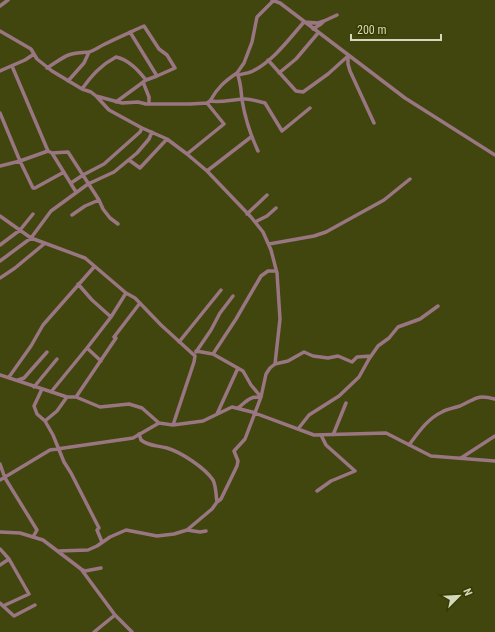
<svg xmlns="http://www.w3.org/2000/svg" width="495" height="632" viewBox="0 0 495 632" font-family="'Roboto Condensed',sans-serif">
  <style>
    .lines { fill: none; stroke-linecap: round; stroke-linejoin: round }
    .minor { stroke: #997682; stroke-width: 3.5 }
  </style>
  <rect width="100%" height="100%" fill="#40460e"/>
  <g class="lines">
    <!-- minor -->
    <path class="minor" d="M272 0 280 3 405 98 495 155
      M0 6 8 0
      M313 29 321 24 324 21 337 15
      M0 31 31 49 37 59 52 71 82 89 91 92 96 96 122 103 138 102 146 104H190L207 103 210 101C222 103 234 99 246 99 250 99 261 102 265 103L282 131 310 108
      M268 60 296 91 303 92 328 74 348 56V64L350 71 374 123
      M12 66 48 151 52 153 76 192
      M47 68C66 56 66 53 89 52
      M0 71 25 60 34 54
      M279 73 296 59 318 33
      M238 75C243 74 249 73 253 71 274 60 289 39 304 22L318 23 324 21
      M68 81 84 63 89 52C94 51 99 47 103 45 117 38 131 32 144 26L159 49 167 55 175 68 157 76 130 32
      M143 82 149 97V104
      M82 89C92 75 101 65 116 57 129 60 138 70 146 80L157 76
      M97 97 109 110 142 128 167 139 187 154 207 171 251 217 263 232 271 250 277 273 280 319 275 364
      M210 101C217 88 225 81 237 73
      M116 102 146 80
      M0 113 20 161 33 188H35L64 172
      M258 151C251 136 245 118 242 100 241 91 241 82 237 73L244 63 252 42 257 17 273 1
      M52 153 68 152 99 200 103 209 110 218 118 224
      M187 154 224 124 207 103
      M129 160 140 168 167 139
      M0 166 20 161 48 151
      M207 171 251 137
      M71 183 83 175 104 164 140 132 142 128
      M247 214 267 195
      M72 215 85 206 99 200
      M0 216 31 238 85 258 126 293 135 298 161 325 195 356 194 362 173 425
      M255 222 267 216 276 208
      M269 244 314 236 326 232 384 200 410 179
      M0 245 20 230 33 214
      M0 261 31 238 51 211 88 184 114 172 137 153 149 139 152 132
      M0 278 15 268 44 244
      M78 284 92 300 111 317
      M114 337 140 303
      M179 342 221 290
      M87 348 111 317 126 293
      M196 351 213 354 243 371 251 385 261 397C249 396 246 402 238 408
      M196 352 211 330 220 313 233 296
      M213 354 236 319 261 276 268 271H276
      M0 375 67 397H76L100 407 129 404 142 408 159 423
      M9 377 31 346 43 325 94 267
      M18 380 24 378 47 352
      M34 387 57 359
      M42 389 34 406 37 414 45 421 53 435 64 462 71 473 99 528 97 530 102 542
      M51 392 87 348 101 361
      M76 397 116 338
      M217 414 238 368
      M45 421 57 411 67 397
      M298 429 309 415 339 396 359 377 369 359 378 346 389 338 398 327 420 319 438 306
      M139 434 141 440C150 447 157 445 167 448 181 452 205 468 213 480 216 485 216 496 217 502L212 509 187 530
      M333 435 346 403
      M409 445C418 433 427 419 442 412 447 409 454 408 460 406 476 399 476 394 495 399
      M461 458 495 436
      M0 464 5 478 37 530 33 537
      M0 480 50 450 133 438 159 423 173 425 203 421 232 407 252 412 314 435 386 433 431 456 495 461
      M317 491 331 481 355 471 326 445 321 435
      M217 502 221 499 237 466 238 461 234 451 245 439 261 397 266 374 270 368 275 364 288 361 304 352 313 356 328 358 338 356 352 362 357 357 371 356
      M0 532 20 533 43 540 81 569 115 615 132 632
      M0 549 9 559 0 565
      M58 551 88 550 97 546 110 537 126 530 157 536 174 534 187 530 200 532 206 531
      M81 569 85 571 101 568
      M0 603 3 606 29 594 9 559
      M3 606 14 616 35 605
      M94 632 115 615"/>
  </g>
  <!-- north arrow -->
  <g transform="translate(459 596) rotate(66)" stroke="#363b00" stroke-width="3" paint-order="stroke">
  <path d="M0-3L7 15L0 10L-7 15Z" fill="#d3d8bc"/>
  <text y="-6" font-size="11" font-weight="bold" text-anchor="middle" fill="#d3d8bc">N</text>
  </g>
  <!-- scale -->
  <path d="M351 34v6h90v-6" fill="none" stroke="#d3d8bc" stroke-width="2"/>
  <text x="357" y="34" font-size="12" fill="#d3d8bc" stroke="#363b00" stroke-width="3" paint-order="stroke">200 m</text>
</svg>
